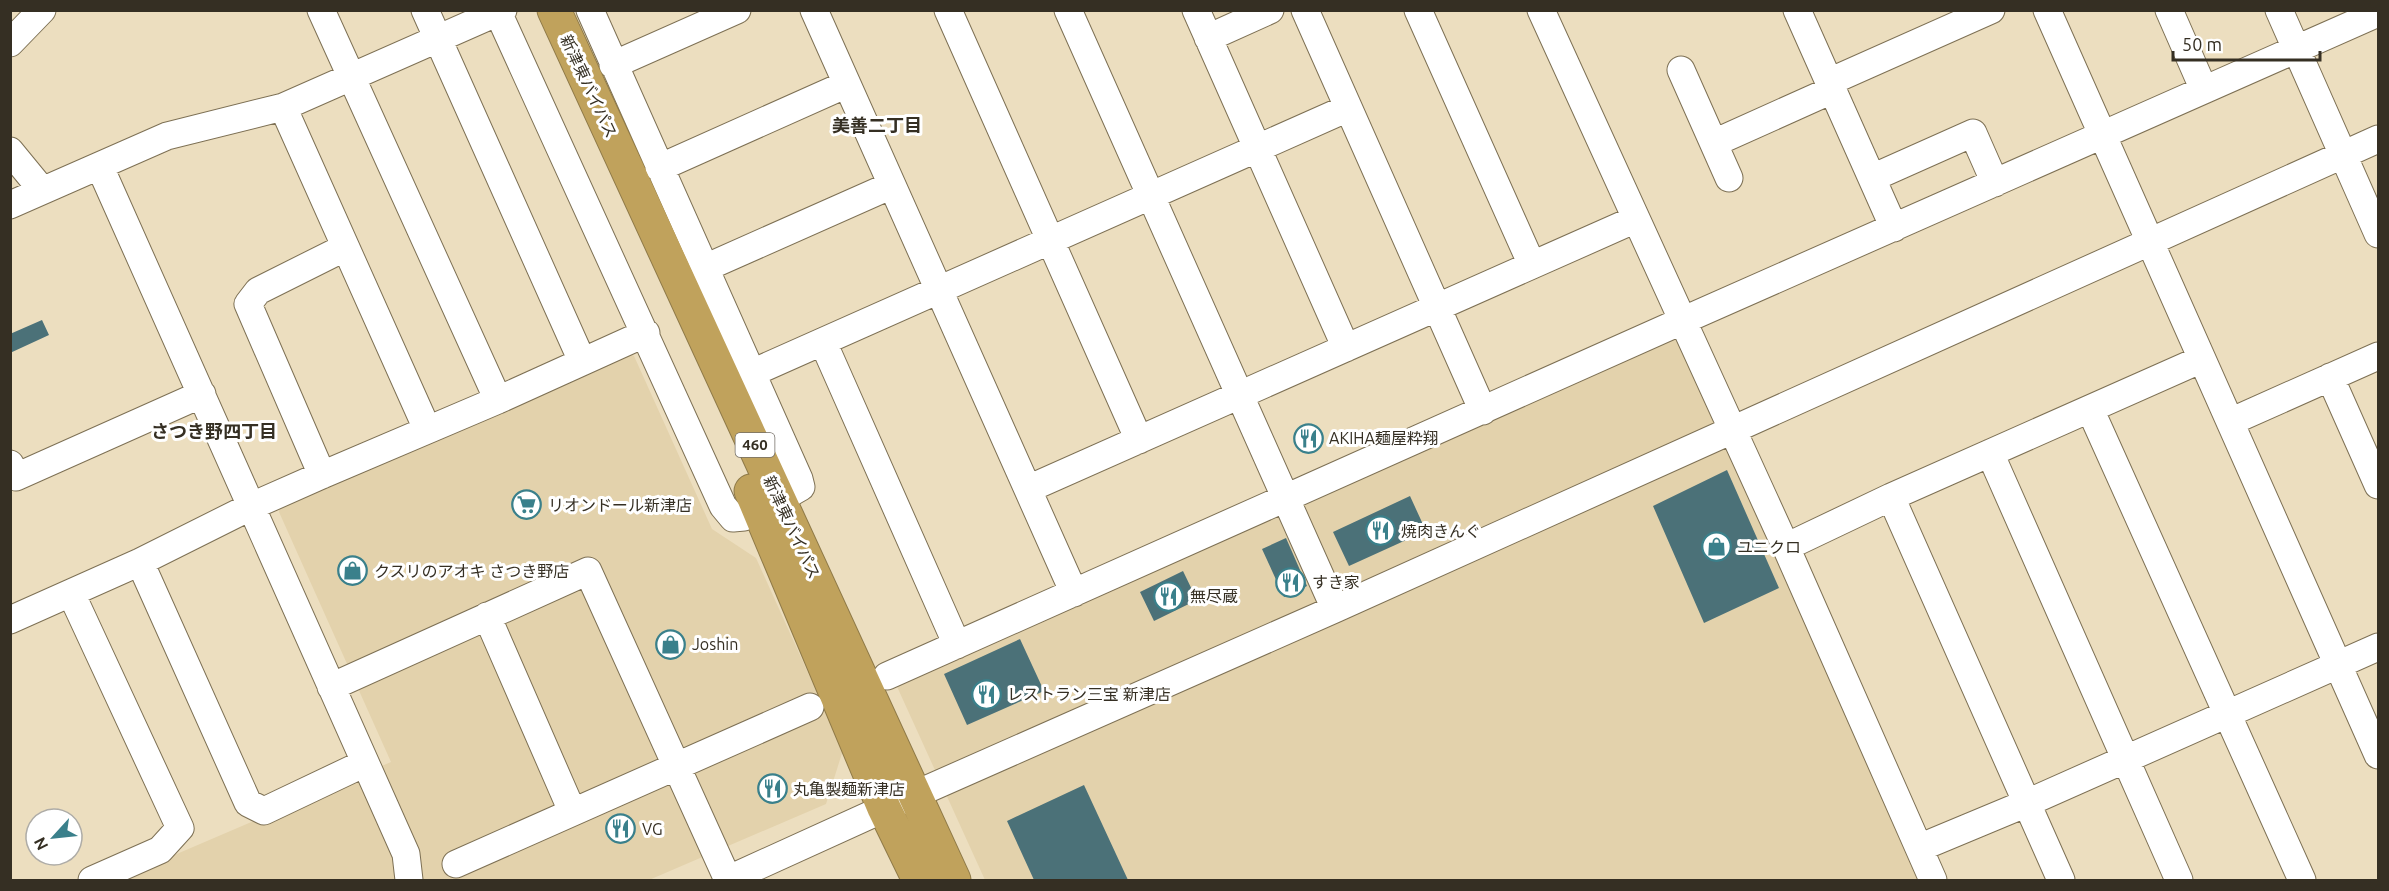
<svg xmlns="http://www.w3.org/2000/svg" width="2389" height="891" viewBox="0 0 2389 891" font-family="Ubuntu,'Noto Sans JP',sans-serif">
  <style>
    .built { fill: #e3d2ac }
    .building { fill: #4b7178 }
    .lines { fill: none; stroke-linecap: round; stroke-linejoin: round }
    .minor-casing { stroke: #7d7054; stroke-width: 29 }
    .highway-casing { stroke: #8f7a48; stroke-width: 35 }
    .minor { stroke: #fff; stroke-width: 27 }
    .highway { stroke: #c0a25c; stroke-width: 33 }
    .labels { text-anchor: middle; stroke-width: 6; stroke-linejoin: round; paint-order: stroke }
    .shield { fill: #fff; stroke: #726d65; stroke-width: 1.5 }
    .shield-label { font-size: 15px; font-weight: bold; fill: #352f23 }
    .street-label { font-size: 16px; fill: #352f23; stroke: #fff }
    .poi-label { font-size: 16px; fill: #352f23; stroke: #fff; text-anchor: start }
    .neighbourhood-label { font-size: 18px; font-weight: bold; fill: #352f23; stroke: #fff }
  </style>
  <rect width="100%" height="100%" fill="#ecdebf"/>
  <!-- built -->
  <path class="built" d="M1675 333 1919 880H985L894 680Z
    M626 352 634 356 712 529 756 558 843 750 826 804 649 880H116L391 762 279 512 280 505Z"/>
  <!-- building -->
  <path class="building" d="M42 320 49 335 10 353V334Z
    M1727 470 1779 588 1704 623 1653 506Z
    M1410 496 1426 531 1349 566 1333 532Z
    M1286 538 1307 586 1284 597 1262 549Z
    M1183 571 1197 600 1154 621 1140 592Z
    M1020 639 1044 691 967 725 944 674Z
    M1084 785 1128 880H1034L1007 821Z"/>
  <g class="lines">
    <defs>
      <path id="minor" d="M321 10 498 400
        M425 10 582 361
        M497 10 723 506 733 518 744 517 760 509
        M590 10 799 479 801 487 780 499
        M814 10 1074 593
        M948 10 1139 440
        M1068 10 1335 609
        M1196 10 1346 348
        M1305 10 1483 411
        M1418 10 1532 265
        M1541 10 1786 547 1933 880
        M1797 10 1894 228
        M2047 10 2378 755
        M2169 10 2204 90
        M2279 10 2378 234
        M1208 38 1270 10
        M10 43 42 10
        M613 65 737 10
        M1681 70 1729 178
        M1829 82 1991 10
        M283 107 427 429
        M1714 143 1832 90
        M10 151 42 190
        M100 167 406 854 409 880
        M659 168 847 84
        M1872 178 1973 133 1995 183
        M10 205 167 136 283 107 503 10
        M705 268 892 185
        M823 342 957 645
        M752 373 1348 108
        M2330 377 2378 485
        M2090 409 2302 880
        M2230 422 2378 356
        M1990 453 2179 880
        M10 464 16 477 202 394
        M322 475 248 304 258 291 344 248
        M1028 489 1636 219
        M1891 497 2061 880
        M1786 547 1891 497 2202 359
        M140 562 248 803 264 811 365 763
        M71 593 180 828 160 850 92 880
        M487 616 572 811
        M10 620 140 562 252 506 322 475 498 400 646 333
        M887 676 1684 320 2378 13
        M331 687 588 571 728 880
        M1919 848 2027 803 2378 647
        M456 864 810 707
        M727 880 914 795 1335 609 2378 139"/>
      <path id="highway" d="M554 10 954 880
        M751 491 884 808 919 880"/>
    </defs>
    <!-- minor casing -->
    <use href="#minor" class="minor-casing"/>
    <!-- highway casing -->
    <use href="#highway" class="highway-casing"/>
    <!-- minor -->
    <use href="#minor" class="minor"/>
    <!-- highway -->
    <use href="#highway" class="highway"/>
  </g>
  <!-- icons -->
  <defs>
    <symbol id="restaurant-ring" viewBox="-11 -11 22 22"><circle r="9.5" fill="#fff" stroke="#3a808b" stroke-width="1.5"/><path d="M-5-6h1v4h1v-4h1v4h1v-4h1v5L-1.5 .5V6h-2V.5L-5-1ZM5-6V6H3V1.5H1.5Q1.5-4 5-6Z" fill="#3a808b"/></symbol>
    <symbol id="supermarket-ring" viewBox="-11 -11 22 22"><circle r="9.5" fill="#fff" stroke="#3a808b" stroke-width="1.5"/><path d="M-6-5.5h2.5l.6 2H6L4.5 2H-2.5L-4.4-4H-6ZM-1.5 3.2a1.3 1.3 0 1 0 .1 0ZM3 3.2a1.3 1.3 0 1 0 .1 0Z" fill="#3a808b"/></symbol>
    <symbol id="shop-ring" viewBox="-11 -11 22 22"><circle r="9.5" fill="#fff" stroke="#3a808b" stroke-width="1.5"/><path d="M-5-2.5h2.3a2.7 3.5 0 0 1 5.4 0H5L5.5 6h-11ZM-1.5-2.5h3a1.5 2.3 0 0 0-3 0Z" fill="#3a808b"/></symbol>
  </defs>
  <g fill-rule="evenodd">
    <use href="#restaurant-ring" x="1292" y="422" width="33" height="33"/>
    <use href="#supermarket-ring" x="510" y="488" width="33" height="33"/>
    <use href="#restaurant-ring" x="1364" y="514" width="33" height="33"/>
    <use href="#shop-ring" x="1700" y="530" width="33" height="33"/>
    <use href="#shop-ring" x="336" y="554" width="33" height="33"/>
    <use href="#restaurant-ring" x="1274" y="566" width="33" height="33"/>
    <use href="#restaurant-ring" x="1152" y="580" width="33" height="33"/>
    <use href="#shop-ring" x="654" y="628" width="33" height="33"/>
    <use href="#restaurant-ring" x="970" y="678" width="33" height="33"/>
    <use href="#restaurant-ring" x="756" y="772" width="33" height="33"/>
    <use href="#restaurant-ring" x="604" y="812" width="33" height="33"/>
  </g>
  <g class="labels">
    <!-- shield labels -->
    <rect class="shield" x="735.5" y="433" width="39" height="24" rx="4.5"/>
    <g class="shield-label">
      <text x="755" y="450">460</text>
    </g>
    <!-- street labels -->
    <g class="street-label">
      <text transform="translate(589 86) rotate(65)" y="6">新津東バイパス</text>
      <text transform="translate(792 527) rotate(65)" y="6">新津東バイパス</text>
    </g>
    <!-- poi labels -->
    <g class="poi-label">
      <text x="1329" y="444">AKIHA麺屋粋翔</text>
      <text x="548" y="511">リオンドール新津店</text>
      <text x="1401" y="537">焼肉きんぐ</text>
      <text x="1737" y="553">ユニクロ</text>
      <text x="374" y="577">クスリのアオキ さつき野店</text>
      <text x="1312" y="588">すき家</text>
      <text x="1190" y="602">無尽蔵</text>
      <text x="692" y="650">Joshin</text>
      <text x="1007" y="700">レストラン三宝 新津店</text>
      <text x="793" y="795">丸亀製麺新津店</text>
      <text x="642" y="835">VG</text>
    </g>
    <!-- neighbourhood labels -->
    <g class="neighbourhood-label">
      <text x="877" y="132">美善二丁目</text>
      <text x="214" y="438">さつき野四丁目</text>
    </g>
  </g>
  <!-- border -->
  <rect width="2389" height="891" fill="none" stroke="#352f23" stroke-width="24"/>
  <!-- north arrow -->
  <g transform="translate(54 837) rotate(243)"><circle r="28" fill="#ffffff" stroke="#aeaca7" stroke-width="1.5"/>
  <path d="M0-4.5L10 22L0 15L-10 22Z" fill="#3a808b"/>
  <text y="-9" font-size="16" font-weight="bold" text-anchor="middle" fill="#352f23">N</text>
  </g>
  <!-- scale -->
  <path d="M2173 51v9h147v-9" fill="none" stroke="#352f23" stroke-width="3"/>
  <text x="2182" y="51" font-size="18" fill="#352f23" stroke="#ffffff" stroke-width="4.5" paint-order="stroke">50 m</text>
</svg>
